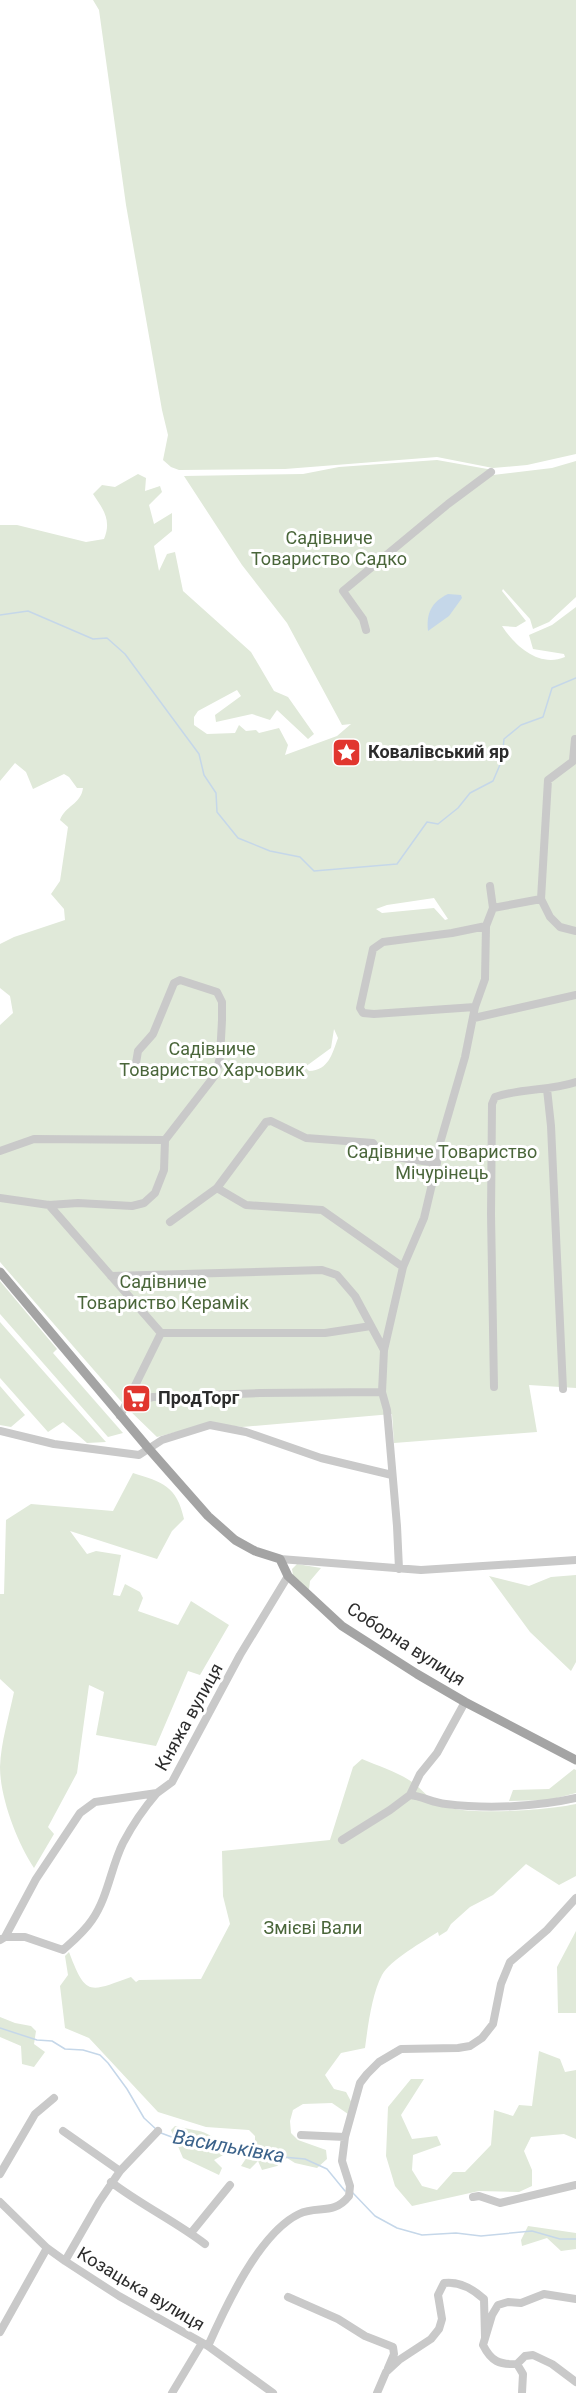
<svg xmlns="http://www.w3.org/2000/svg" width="576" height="2393" viewBox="0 0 576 2393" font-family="Roboto,sans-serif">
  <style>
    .green { fill: #e0e9d9; fill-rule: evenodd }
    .water { fill: #c5d7e9 }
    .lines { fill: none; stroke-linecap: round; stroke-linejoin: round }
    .stream { stroke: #c5d7e9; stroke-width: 1.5 }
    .minor { stroke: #c9c9c9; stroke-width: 8 }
    .major { stroke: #a4a4a4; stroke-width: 9 }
    .labels { text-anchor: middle; stroke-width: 6; stroke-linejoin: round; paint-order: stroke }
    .park-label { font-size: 18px; fill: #4a663a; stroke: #fff }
    .poi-label { font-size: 18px; font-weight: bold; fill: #2c2c2c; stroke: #fff; text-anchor: start }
    .street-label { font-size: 18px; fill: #2c2c2c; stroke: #fff }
    .water-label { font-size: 20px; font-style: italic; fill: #3c638b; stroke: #fff }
  </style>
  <rect width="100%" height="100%" fill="#fff"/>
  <!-- green -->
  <path class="green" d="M93 0H576V454L527 465 493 468 437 457 285 469 179 470 171 467 163 460 168 435 162 410 126 205 99 10Z
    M437 460 493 470V475L552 468 576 461V597L549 622 533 629 530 619 503 589 502 591 526 621 516 627 502 626C515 646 539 668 565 657L564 654 533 649 529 635 552 625 576 607V1388L529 1385 537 1432 394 1443 392 1414 242 1427 211 1423 157 1437 126 1407 0 1262V1025L13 1013 10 996 0 988V944L14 937 65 920 64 909 51 894 60 881 68 827 60 820C65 806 81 804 83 788H77L69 777 64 774 33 789 26 772 15 763 0 781V525H17L86 542 104 539C112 520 103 509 93 494L102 485 115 487 138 474 146 478 145 491 160 486 162 492 149 505 154 524 172 513V531L154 546 159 571 167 554 175 552 183 591 251 652 274 691 288 697 314 734 308 739 277 710 270 720 252 714 216 722 215 715 241 696 237 690 198 711 194 717V725L207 734 235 733 239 725 246 731 256 730 259 733 279 728 288 745 285 755 337 736 351 724 342 725 287 623 242 565 184 476 303 474 339 467ZM434 898 448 919 445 920 434 908 382 913 376 909 387 905ZM334 1029 338 1038C332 1054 329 1070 309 1071L305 1067 331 1048Z
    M0 1281 57 1349 53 1353 123 1433 108 1437 0 1314Z
    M0 1322 106 1442 87 1443 63 1422 48 1432 0 1378Z
    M0 1386 25 1415 11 1427 0 1425Z
    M133 1473C162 1482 177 1486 184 1519L172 1531 157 1559 70 1531 87 1554 96 1551 121 1555 113 1595 120 1596 125 1584 140 1592 143 1598 138 1611 178 1625 191 1601 229 1625 200 1675 188 1671 156 1746 96 1735 104 1692 89 1685 77 1773 48 1827 54 1834 34 1868C17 1842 0 1798 0 1767 1 1742 9 1716 14 1692L0 1679V1594H4L6 1520 31 1504 113 1511Z
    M297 1564 321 1568 310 1581 309 1589H305L293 1575 292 1569Z
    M576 1575V1662L571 1671 530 1632 489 1576 529 1586 551 1577Z
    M362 1759C378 1766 395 1771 409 1780 420 1786 427 1798 438 1804 462 1817 548 1810 576 1804V1876L559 1885 526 1864 493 1895 470 1907 451 1924 447 1931 439 1936 438 1932C424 1941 390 1960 382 1975 372 1994 368 2025 365 2048L341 2053 325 2075 334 2089 346 2092 354 2107 348 2114 332 2103 303 2104 293 2110 290 2121 291 2133 298 2140 326 2150 327 2159 317 2168 295 2163 287 2158 277 2166 262 2170 258 2161 250 2169 241 2166 255 2145V2136L249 2130 206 2127 158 2112 89 2038 65 2028 60 1986 68 1975 65 1956 69 1952C86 1997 89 1992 131 1977L136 1982 139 1980 201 1979 230 1924 223 1896 222 1851 330 1840 353 1767Z
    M574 1769 576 1770V1793L549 1800 509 1801 513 1790 549 1789Z
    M576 1931V2013H558L557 1967Z
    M0 2017 15 2023 31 2026 36 2031 34 2044 45 2052 34 2067 22 2064 21 2046 0 2037Z
    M539 2051 560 2059 565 2072 576 2070V2139L564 2134 531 2137 524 2151 532 2170V2186L519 2192 479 2191 412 2206 395 2186 386 2156 388 2107 411 2079H424L401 2115 412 2139 437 2136 441 2145 413 2155 412 2170 422 2186 437 2190 453 2172H465L491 2145 494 2110 513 2116 519 2105 532 2106Z
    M175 2126C201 2133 210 2127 225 2154L214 2160 222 2168 219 2175 183 2158 171 2130Z
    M528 2226 576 2233V2249L561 2251 547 2238 522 2246 521 2240Z"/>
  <!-- water -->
  <path class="water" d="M448 594 461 595 462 598 449 616 428 631C426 614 431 602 448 594Z"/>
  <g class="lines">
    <!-- stream -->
    <path class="stream" d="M0 615 28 611 93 639 107 638 125 654 199 754 204 775 216 793 217 812 238 838 270 851 300 857 314 871 397 864 427 822 438 824 458 808 470 793 493 781 502 760 504 739 521 725 543 717 552 688 576 678
      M0 2028 37 2040 52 2041 65 2049 83 2050 100 2055 108 2063 127 2089 144 2118 157 2130
      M161 2133 185 2142 227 2146 260 2155 305 2159 327 2169 345 2191
      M352 2192 375 2216 397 2228 422 2235 456 2233 481 2236 532 2231 560 2239H576"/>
    <!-- minor -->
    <path class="minor" d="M366 630 363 619 343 591 448 504 491 472
      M576 759 548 780 541 899 550 917 560 927 576 931
      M573 760 575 739
      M493 908 541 899
      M475 1007 374 1014 363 1013 360 1008 373 949 383 942 452 933 486 926
      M474 1018 576 995
      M547 1089 551 1126 563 1389
      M0 1151 34 1139 165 1140
      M217 1188 246 1205 322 1210 403 1267
      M0 1198 49 1205 78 1203 132 1206 144 1203 155 1193 164 1170 165 1140 216 1074 220 1057 222 1020V1002L217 992 180 980 174 983 153 1034 138 1051 136 1063
      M49 1205 161 1333 120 1416
      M170 1222 217 1188 266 1122 271 1121 306 1138 373 1143 381 1155 437 1163
      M111 1276 322 1270 337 1275 355 1296 384 1350 382 1392 387 1410 397 1526 399 1569
      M161 1333H325L371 1326
      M384 1350 403 1267 424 1218 437 1163 438 1150 465 1057 475 1007 485 979 486 926 493 908 490 886
      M494 1387 491 1214 492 1104 495 1097C521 1088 550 1091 576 1082
      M127 1403 153 1397 260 1393 382 1392
      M0 1431 54 1444 139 1455 162 1440 210 1425 246 1432 321 1458 392 1475
      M280 1559 421 1570 576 1560
      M410 1795 420 1774 437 1753 465 1702
      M342 1840 390 1810 410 1795C422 1796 433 1803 446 1804 486 1809 537 1807 576 1798
      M5 1937H25L63 1950C73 1941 84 1932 92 1920 108 1897 111 1867 123 1843 133 1824 144 1808 157 1793
      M0 1940 5 1937 36 1879 80 1813 95 1802 157 1793 172 1782 240 1655 288 1576
      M63 2131 120 2171 99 2202 65 2261
      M301 2135 345 2137
      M120 2171 158 2131
      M0 2174 35 2114 54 2098
      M111 2182C141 2205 175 2221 205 2244
      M473 2197 479 2196 500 2203 576 2185
      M0 2202 47 2248 65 2261 119 2296 208 2346 273 2393
      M191 2233 230 2185
      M288 2297 338 2319 365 2336 393 2347 394 2354 388 2368
      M0 2332 47 2248
      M208 2346C225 2308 259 2233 299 2214 318 2205 333 2216 349 2196L350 2186 342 2161 345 2137 360 2083 367 2074 379 2062 401 2049 458 2048 470 2046 482 2038 493 2024 501 1984 510 1962 547 1930 576 1898
      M517 2364C499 2365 491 2361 483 2345L492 2315 498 2305 508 2302 521 2303 544 2294 576 2299
      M517 2364 525 2356 533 2355 552 2364 576 2382
      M517 2364 523 2374 522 2393
      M172 2393 202 2343
      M377 2393 386 2372 399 2360 431 2339 439 2329 442 2319 438 2295 444 2283C460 2281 473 2289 484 2299L485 2337"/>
    <!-- major -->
    <path class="major" d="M0 1272 149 1449 208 1516 235 1540 255 1551 280 1559 288 1576 342 1626 417 1674 465 1702 576 1760"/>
  </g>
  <!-- icons -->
  <defs>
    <symbol id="sight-square" viewBox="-11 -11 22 22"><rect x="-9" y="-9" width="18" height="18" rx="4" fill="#e1362f" stroke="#fff"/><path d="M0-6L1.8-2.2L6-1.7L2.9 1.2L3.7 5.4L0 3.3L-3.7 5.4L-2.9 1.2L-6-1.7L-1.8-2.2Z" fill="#fff"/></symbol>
    <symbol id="supermarket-square" viewBox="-11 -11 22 22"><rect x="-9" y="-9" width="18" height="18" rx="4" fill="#e1362f" stroke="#fff"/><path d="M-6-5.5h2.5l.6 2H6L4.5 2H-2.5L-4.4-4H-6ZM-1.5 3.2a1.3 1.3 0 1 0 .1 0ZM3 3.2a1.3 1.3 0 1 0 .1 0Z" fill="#fff"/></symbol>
  </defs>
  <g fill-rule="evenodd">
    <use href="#sight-square" x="330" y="736" width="33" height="33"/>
    <use href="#supermarket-square" x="120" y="1382" width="33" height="33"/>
  </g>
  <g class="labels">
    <!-- park labels -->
    <g class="park-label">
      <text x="329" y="544">Садівниче<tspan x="329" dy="21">Товариство Садко</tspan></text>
      <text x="212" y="1055">Садівниче<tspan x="212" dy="21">Товариство Харчовик</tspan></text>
      <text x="442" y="1158">Садівниче Товариство<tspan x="442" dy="21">Мічурінець</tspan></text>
      <text x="163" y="1288">Садівниче<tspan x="163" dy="21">Товариство Керамік</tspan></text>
      <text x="313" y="1934">Змієві Вали</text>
    </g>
    <!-- poi labels -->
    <g class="poi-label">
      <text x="368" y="758">Ковалівський яр</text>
      <text x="158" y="1404">ПродТорг</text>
    </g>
    <!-- street labels -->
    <g class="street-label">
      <text transform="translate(406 1644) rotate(33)" y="6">Соборна вулиця</text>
      <text transform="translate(189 1717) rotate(-61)" y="6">Княжа вулиця</text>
      <text transform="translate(141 2289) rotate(31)" y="6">Козацька вулиця</text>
    </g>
    <!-- water labels -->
    <g class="water-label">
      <text transform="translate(229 2146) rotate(10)" y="7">Васильківка</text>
    </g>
  </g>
</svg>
